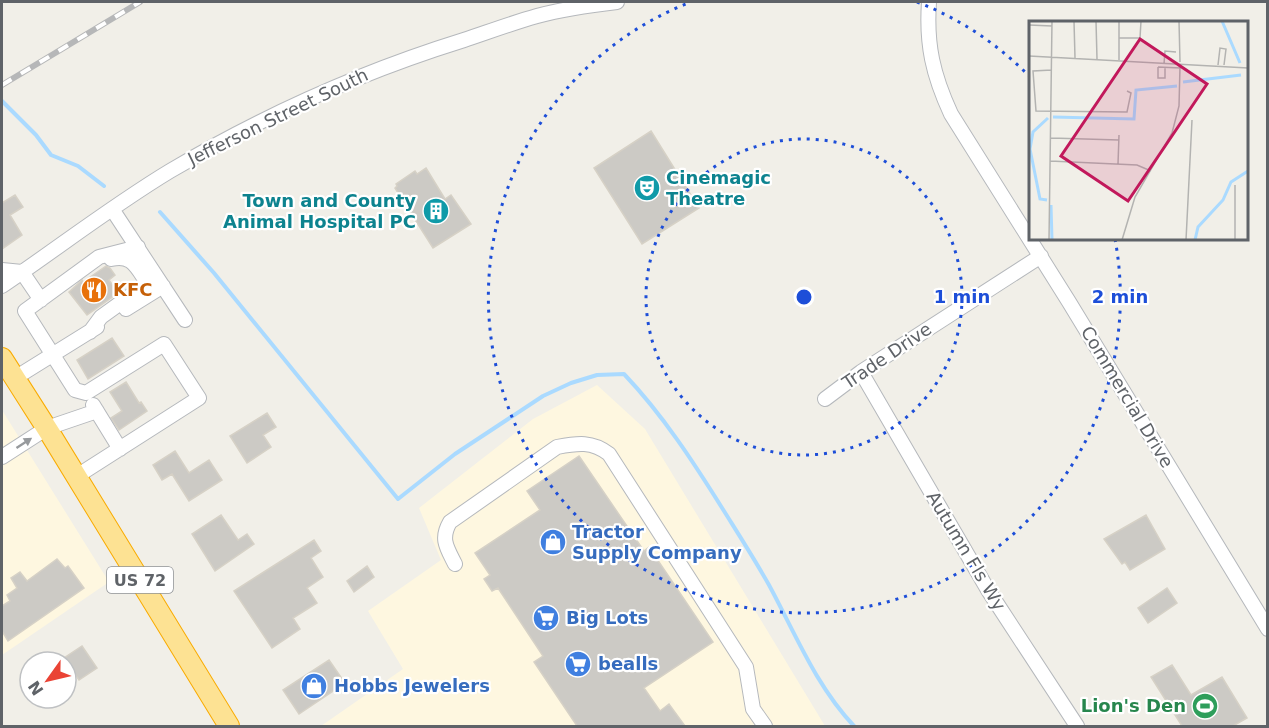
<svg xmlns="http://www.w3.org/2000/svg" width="1269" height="728" viewBox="0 0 1269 728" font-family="'DejaVu Sans',sans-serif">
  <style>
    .commercial { fill: #fef7e0 }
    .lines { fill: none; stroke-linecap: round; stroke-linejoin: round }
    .stream { stroke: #aadaff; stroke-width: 4 }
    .building { fill: #cccac5; stroke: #d6d1c6; stroke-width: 1.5 }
    .minor-casing { stroke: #b5b8bc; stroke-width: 16 }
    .highway-casing { stroke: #f9ab00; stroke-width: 22 }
    .minor { stroke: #fff; stroke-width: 14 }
    .highway { stroke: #fde293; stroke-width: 20 }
    .rail-casing { stroke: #b6b7b8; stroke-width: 6 }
    .rail { stroke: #fff; stroke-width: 4; stroke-dasharray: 11; stroke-linecap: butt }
    .oneway { fill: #979a9d }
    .ring { fill: none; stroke: #1d4ed8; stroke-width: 3; stroke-dasharray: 3 6 }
    .labels { text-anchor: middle; stroke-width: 4.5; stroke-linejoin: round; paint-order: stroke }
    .shield { fill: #fff; stroke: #8f9295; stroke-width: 1.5 }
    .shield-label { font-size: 16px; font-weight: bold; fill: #5f6368 }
    .street-label { font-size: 18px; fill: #5f6368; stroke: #fff }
    .culture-label { font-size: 18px; font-weight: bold; fill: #0d838f; stroke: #fff; text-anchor: start }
    .food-label { font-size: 18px; font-weight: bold; fill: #c56008; stroke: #fff; text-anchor: start }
    .shop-label { font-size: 18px; font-weight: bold; fill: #366cbe; stroke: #fff; text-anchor: start }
    .leisure-label { font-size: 18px; font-weight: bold; fill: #27864d; stroke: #fff; text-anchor: end }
    .inset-river { fill: none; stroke: #aadaff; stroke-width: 3 }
    .inset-road { fill: none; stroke: #b3b3b1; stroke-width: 1.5 }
    .view { fill: #c2185b; fill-opacity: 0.15; stroke: #c2185b; stroke-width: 3 }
    .inset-edge { fill: none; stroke: #5f6368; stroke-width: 3 }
    .centre { fill: #1d4ed8; stroke: #fff; stroke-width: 3 }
    .ring-label { font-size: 18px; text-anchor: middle; font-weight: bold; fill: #1d4ed8; stroke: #fff; stroke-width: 4.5; stroke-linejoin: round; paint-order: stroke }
  </style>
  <rect width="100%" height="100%" fill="#f1efe8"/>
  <!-- commercial -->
  <path class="commercial" d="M597 385 645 429 825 726H321L403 669 368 611 441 560 419 508 533 419Z
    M2 410 109 582 2 655Z"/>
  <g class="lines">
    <!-- stream -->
    <path class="stream" d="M2 101 36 135 51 155 78 166 104 186
      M160 212 214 273 398 499 455 454 543 396 571 383 597 375 624 374C663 415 694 463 724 511 739 535 755 560 769 585 795 633 816 686 854 726"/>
  </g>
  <!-- building -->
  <path class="building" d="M651 131 699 208 642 244 594 168Z
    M426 168 445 199 451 195 471 224 433 248 395 188 397 186 396 184 415 171 417 174Z
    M15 195 23 207 10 215 22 235 2 249V203Z
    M106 266 110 268 115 275 109 280 118 293 87 315 69 292 82 280 83 282Z
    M112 338 124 356 88 379 77 360Z
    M126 382 139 403 141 402 147 411 119 430 111 418 122 411 110 392Z
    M267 413 276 427 263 435 271 447 247 463 230 436Z
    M175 451 189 473 209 460 222 480 189 501 172 474 162 480 153 465Z
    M579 456 644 551 649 547 713 642 644 688 660 711 669 704 685 726H577L534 662 543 656 498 588 492 591 484 579 490 575 475 553 540 510 527 491Z
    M221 515 238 540 247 534 254 544 215 571 192 534Z
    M1146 515 1165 549 1130 570 1125 562 1122 564 1104 539Z
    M314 540 321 551 311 558 323 577 307 588 317 603 293 618 300 629 272 648 234 591Z
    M57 559 65 568 68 566 84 588 8 641 2 631V606L10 601 7 595 17 588 11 578 20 572 27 581Z
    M367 566 374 577 354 592 347 581Z
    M1167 588 1177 603 1148 623 1138 608Z
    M82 646 97 668 79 680 64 658Z
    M329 660 345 683 299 714 283 690Z
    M1172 665 1191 695 1222 677 1247 718 1233 726H1182L1151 677Z"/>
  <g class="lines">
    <defs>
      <path id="minor" d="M929 2C926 45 933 75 951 114L1069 302 1268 629
        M112 209 185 320
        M2 270 22 272
        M22 272 41 300
        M2 286C58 248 112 206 170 171 263 116 361 72 464 40 488 32 512 23 537 16 563 9 591 5 617 2
        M126 309 163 286
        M90 332 101 317 144 286 146 281C136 266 131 254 111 259
        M861 372 988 590 1077 726
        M15 378 97 327
        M825 399 861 372 1041 256
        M93 405 120 449
        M2 457 47 428 97 411
        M77 476 199 398 164 344 86 393 75 390 25 311 99 257 138 247
        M455 564C447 548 440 539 450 522L557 447C578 443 592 441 609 454L746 667 753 709 765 726"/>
      <path id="highway" d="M2 358 51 435 229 726"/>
    </defs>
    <!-- minor casing -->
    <use href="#minor" class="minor-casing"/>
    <!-- highway casing -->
    <use href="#highway" class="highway-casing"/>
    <!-- minor -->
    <use href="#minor" class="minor"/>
    <!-- highway -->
    <use href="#highway" class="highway"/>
    <defs>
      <path id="rail" d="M2 85 140 2"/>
    </defs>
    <!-- rail casing -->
    <use href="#rail" class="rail-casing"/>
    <!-- rail -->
    <use href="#rail" class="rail"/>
  </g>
  <!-- one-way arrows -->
  <defs><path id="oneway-solid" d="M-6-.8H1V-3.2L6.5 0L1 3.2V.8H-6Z" transform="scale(1.5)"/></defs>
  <use class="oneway" href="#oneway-solid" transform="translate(24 443) rotate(-33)"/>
  <!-- distance rings -->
  <g class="ring">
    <circle cx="804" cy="297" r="158"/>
    <path d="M917 2A316 316 0 0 1 1029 76M1115 239A316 316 0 1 1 691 2"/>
  </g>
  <!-- icons -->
  <defs>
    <symbol id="theatre-disc" viewBox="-11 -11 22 22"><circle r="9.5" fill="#0f9aa8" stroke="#fff"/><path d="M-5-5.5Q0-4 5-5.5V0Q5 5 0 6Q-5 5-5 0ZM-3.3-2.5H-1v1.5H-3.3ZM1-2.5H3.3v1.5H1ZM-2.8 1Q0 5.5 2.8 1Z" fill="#fff"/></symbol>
    <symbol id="building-disc" viewBox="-11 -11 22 22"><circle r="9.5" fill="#0f9aa8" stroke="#fff"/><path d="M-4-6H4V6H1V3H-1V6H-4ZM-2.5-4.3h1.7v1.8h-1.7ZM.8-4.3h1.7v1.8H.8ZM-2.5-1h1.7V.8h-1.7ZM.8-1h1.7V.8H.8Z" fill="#fff"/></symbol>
    <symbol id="restaurant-disc" viewBox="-11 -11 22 22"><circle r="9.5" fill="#e8710a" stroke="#fff"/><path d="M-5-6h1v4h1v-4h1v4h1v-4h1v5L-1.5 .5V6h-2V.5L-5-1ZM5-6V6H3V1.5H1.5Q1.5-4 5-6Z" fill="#fff"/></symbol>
    <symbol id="shop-disc" viewBox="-11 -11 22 22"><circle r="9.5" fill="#3f7fe0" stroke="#fff"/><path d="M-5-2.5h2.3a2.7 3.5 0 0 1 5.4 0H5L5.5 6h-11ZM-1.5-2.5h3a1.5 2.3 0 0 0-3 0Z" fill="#fff"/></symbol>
    <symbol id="supermarket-disc" viewBox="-11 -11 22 22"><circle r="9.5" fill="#3f7fe0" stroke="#fff"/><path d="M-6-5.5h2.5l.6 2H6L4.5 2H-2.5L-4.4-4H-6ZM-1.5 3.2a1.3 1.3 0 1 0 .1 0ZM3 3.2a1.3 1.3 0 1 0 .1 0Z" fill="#fff"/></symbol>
    <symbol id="stadium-disc" viewBox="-11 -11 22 22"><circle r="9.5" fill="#2e9e5b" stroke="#fff"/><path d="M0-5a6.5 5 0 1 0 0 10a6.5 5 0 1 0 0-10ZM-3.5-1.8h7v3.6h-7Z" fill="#fff"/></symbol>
  </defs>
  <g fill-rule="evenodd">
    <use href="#theatre-disc" x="632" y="173" width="30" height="30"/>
    <use href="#building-disc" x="421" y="196" width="30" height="30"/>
    <use href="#restaurant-disc" x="79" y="275" width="30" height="30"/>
    <use href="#shop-disc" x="538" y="527" width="30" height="30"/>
    <use href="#supermarket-disc" x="531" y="603" width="30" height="30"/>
    <use href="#supermarket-disc" x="563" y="649" width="30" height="30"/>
    <use href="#shop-disc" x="299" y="671" width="30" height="30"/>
    <use href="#stadium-disc" x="1190" y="691" width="30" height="30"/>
  </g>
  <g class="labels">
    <!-- shield labels -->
    <rect class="shield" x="107" y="567" width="66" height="26" rx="4.5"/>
    <g class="shield-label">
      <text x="140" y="586">US 72</text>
    </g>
    <!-- street labels -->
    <g class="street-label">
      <text transform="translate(278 117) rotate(-26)" y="6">Jefferson Street South</text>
      <text transform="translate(887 356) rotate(-34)" y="6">Trade Drive</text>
      <text transform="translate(1127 397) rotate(59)" y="6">Commercial Drive</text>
      <text transform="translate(966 551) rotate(59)" y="6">Autumn Fls Wy</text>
    </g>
    <!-- culture labels -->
    <g class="culture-label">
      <text x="666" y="184">Cinemagic<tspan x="666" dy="21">Theatre</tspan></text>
      <text x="416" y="207" text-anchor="end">Town and County<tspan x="416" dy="21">Animal Hospital PC</tspan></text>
    </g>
    <!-- food labels -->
    <g class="food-label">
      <text x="113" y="296">KFC</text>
    </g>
    <!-- shop labels -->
    <g class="shop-label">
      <text x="572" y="538">Tractor<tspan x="572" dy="21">Supply Company</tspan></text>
      <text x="566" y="624">Big Lots</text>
      <text x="598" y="670">bealls</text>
      <text x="334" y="692">Hobbs Jewelers</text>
    </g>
    <!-- leisure labels -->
    <g class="leisure-label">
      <text x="1186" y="712">Lion's Den</text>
    </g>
  </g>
  <!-- overview -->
  <g transform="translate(1029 21)">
    <rect width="219" height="219" fill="#f1efe8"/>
    <path class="inset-river" d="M193 0 211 42M154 61 212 54M24 96 105 98 107 69 148 65M18 179 11 178 1 128 4 111 19 97M22 184 23 219M166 219 169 206 194 179 202 161 219 150"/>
    <path class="inset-road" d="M45 0 46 37M67 0 68 38M90 0V39M150 0 151 41M0 4 23 5M90 17H111L112 0M0 35 219 47M135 43 136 30 147 31M189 44 191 27 197 28 195 44M129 46 152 47M129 46V57H136V47M23 49 4 50 7 90 98 91 102 72 98 70M22 117 90 119M21 140 108 144 122 150M89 143 90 114M206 164V219M20 219 23 0M93 219 106 176 143 112 150 85 151 45M157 219 163 99"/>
    <path class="view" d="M111 18 178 63 99 180 32 135Z"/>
    <rect width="219" height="219" class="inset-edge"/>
  </g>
  <circle cx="804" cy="297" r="9" class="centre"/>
  <g class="ring-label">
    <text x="962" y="303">1 min</text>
    <text x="1120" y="303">2 min</text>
  </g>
  <!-- border -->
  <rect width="1269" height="728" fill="none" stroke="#5f6368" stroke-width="6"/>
  <!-- north arrow -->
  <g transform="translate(48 680) rotate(236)"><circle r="28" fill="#ffffff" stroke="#bfc1c3" stroke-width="1.5"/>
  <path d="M0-4.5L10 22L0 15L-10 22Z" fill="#ea4335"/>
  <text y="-9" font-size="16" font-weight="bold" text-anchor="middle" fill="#5f6368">N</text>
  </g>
</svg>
